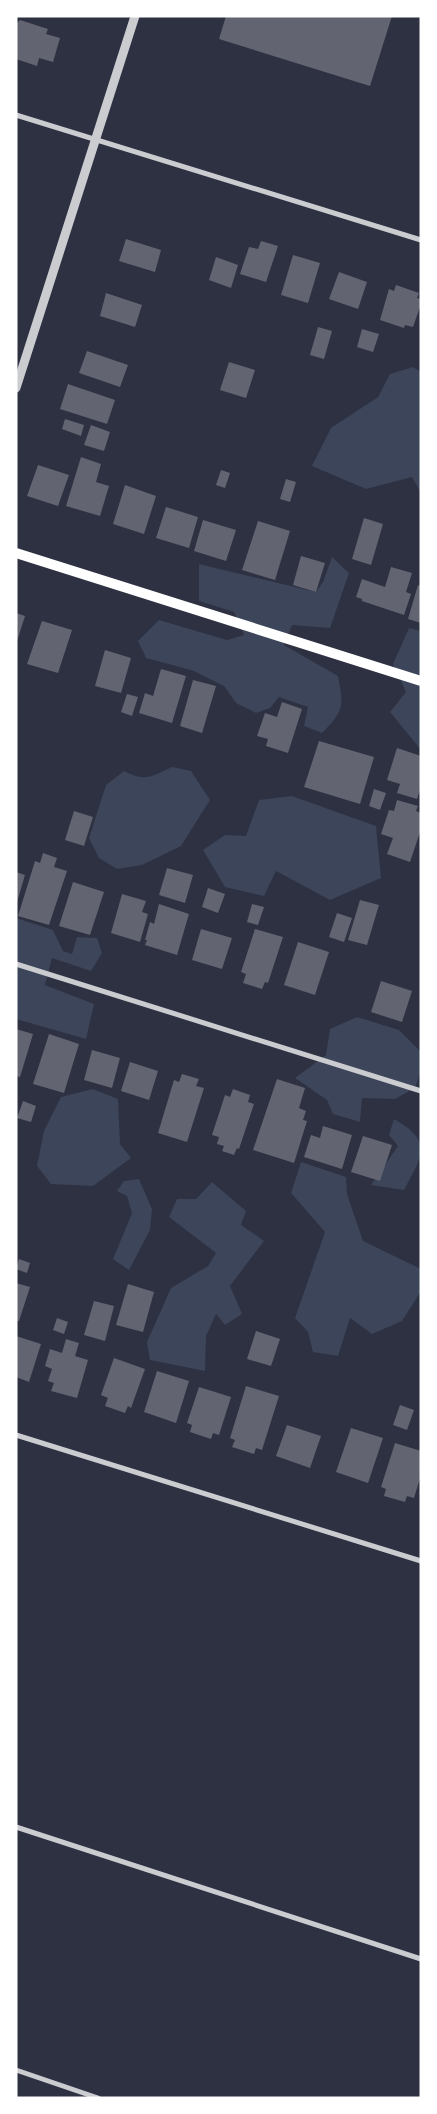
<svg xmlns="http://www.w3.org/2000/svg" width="437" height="2114" viewBox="0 0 437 2114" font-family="'Space Grotesk',sans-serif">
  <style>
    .green { fill: #3c4559 }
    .building { fill: #626471 }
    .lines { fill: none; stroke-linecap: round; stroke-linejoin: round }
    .minor { stroke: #caccd0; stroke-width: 5 }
    .tertiary { stroke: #caccd0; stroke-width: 9 }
    .secondary { stroke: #fff; stroke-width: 10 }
  </style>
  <rect width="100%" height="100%" fill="#2d3142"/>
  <!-- green -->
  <path class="green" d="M413 367 421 372V493L412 477 366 489 312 466 331 428 378 397 390 374Z
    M332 557 349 573 330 628 292 625 284 645 338 676C344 706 344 711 322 733L304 726 308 707 279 697 270 708 256 713 236 703 224 686 194 671 146 658 138 641 159 620 227 640 244 635 234 612 199 601V564L316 592 323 582Z
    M409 628 421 631V750L390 712 406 692 393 664Z
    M172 767 191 771 210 800 181 846 142 865 117 869 99 858 89 838 106 785 124 771C146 782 150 777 172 767Z
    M292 796 376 826 381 878 330 900 276 871 264 896 225 887 203 850 225 835 246 836 259 800Z
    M16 918 53 930 63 951 72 954 77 937 97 938 102 953 91 971 52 958 45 985 94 1004 86 1039 16 1019Z
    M357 1017 399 1030 421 1052V1070L415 1088 395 1099 362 1098 360 1122 333 1114 327 1100 295 1078 326 1055 330 1029Z
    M93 1089 118 1099 120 1144 131 1158 93 1186 51 1184 37 1166 44 1131 61 1097Z
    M394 1119C434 1142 422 1156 404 1190L371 1185 398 1146 389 1135Z
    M301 1162 346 1177 347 1194 363 1241 421 1269V1291L402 1321 372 1334 350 1318 338 1356 313 1352 308 1332 295 1318 325 1232 291 1193Z
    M139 1179 152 1209 150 1230 129 1270 113 1259 132 1213 127 1196 117 1191 124 1181Z
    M212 1182 246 1211 241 1225 264 1241 230 1286 242 1314 225 1325 216 1314 206 1336 205 1371 150 1360 147 1342 171 1288 208 1266 216 1253 169 1217 177 1199H196Z"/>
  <!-- building -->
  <path class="building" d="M226 16H392L370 86 219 39Z
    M20 20 48 29 46 34 60 38 53 62 39 58 37 66 16 59V24Z
    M126 239 161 250 155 272 119 261Z
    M261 241 278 246 266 282 240 274 249 247 258 249Z
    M293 255 320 263 308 303 281 295Z
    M216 257 238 265 231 288 209 280Z
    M339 272 367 282 358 309 329 299Z
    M396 285 419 293 417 298 421 299V304L413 327 405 325 404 328 380 320 389 289 394 291Z
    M106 293 142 305 135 327 100 316Z
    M318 327 332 331 324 359 310 355Z
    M362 329 379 334 373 352 357 347Z
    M87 351 128 365 120 387 79 373Z
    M229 362 255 370 246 398 220 390Z
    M68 384 115 400 107 424 60 409Z
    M65 419 84 425 81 436 62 429Z
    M91 425 110 432 104 451 84 445Z
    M81 457 101 464 96 482 109 486 100 516 66 506Z
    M38 465 69 475 58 506 27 496Z
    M221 470 230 473 225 488 216 485Z
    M286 479 296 482 290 502 280 499Z
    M125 485 156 496 144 534 113 524Z
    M166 507 198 517 189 548 156 538Z
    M364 518 383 524 371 565 352 559Z
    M203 520 236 530 226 561 194 551Z
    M258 521 290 531 275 580 242 570Z
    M301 556 325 563 316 592 293 585Z
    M391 567 412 573 406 592 411 594 404 615 362 601V599L356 597 362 579 385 587Z
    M418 585 421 586V623L408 619Z
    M16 613 25 616 17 641H16Z
    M42 621 72 630 58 673 27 664Z
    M105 650 131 658 121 693 95 686Z
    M161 669 186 676 172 723 139 713 145 693 153 696Z
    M193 680 216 686 202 733 180 726Z
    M127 694 138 697 132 716 121 712Z
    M282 702 302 709 288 753 266 746 268 739 257 736 265 713 277 717Z
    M319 741 374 757 360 804 304 787Z
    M397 748 421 756V787L417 799 397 793 400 784 387 780Z
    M374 789 386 793 380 810 369 806Z
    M397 800 418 806 416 811 421 813V829L410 862 387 854 393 838 381 834 389 810 394 811Z
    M74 811 93 817 84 846 65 840Z
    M43 853 57 858 54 867 67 871 49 925 18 916 35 861 40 863Z
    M167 868 193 875 185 903 159 895Z
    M16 872 25 875 17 902H16Z
    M73 882 104 892 90 935 59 926Z
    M208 888 225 894 218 913 202 907Z
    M122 894 146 901 142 912 148 914 140 942 111 933Z
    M360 900 379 905 367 945 348 940Z
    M159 904 189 914 177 955 145 945 147 940H145L150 922 154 924Z
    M252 904 264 907 258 925 247 922Z
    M337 913 352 918 344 942 329 937Z
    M201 929 232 938 222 969 192 960Z
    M255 929 283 937 268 983 265 982 262 989 243 983 246 974 241 972Z
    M298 942 329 952 315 995 284 985Z
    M381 981 412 991 402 1022 371 1012Z
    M16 1029 33 1034 20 1077 16 1076Z
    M49 1034 79 1044 64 1093 33 1084Z
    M92 1050 120 1058 112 1088 84 1080Z
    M130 1062 158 1071 149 1100 121 1091Z
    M182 1074 199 1079 196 1086 204 1088 187 1142 158 1133 174 1080 179 1082Z
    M277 1079 305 1088 299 1108 306 1111 303 1120 307 1121 294 1163 253 1150Z
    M233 1089 250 1095 248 1102 254 1104 239 1149 237 1148 234 1155 222 1151 224 1146 217 1144 219 1137 212 1135 225 1095 230 1097Z
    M23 1101 36 1106 31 1122 17 1118Z
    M323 1126 352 1135 342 1169 304 1157 311 1135 320 1138Z
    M363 1136 392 1145 380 1181 351 1172Z
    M19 1259 30 1263 27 1273 16 1269Z
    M16 1283 30 1287 19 1321H16Z
    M128 1284 154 1292 143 1332 116 1325Z
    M94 1301 114 1306 105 1341 84 1335Z
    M57 1318 68 1322 64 1334 53 1330Z
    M256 1331 280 1339 271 1366 247 1359Z
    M16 1336 41 1344 29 1382 16 1377Z
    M66 1339 79 1343 75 1356 88 1360 77 1398 51 1391 54 1383 48 1381 52 1369 45 1366 50 1349 62 1353Z
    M114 1358 145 1369 131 1408 128 1406 125 1413 105 1406 108 1398 101 1395Z
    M157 1371 189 1381 176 1423 144 1412Z
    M246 1386 279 1396 262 1450 256 1448 254 1454 232 1447 235 1440 230 1438Z
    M199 1387 231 1397 219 1435 213 1433 211 1439 190 1432 192 1425 187 1423Z
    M400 1405 414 1410 407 1430 393 1425Z
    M287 1425 321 1436 310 1468 276 1456Z
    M351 1428 383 1438 368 1483 336 1472Z
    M395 1443 421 1451V1475L414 1498 407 1496 405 1502 384 1496 386 1489 381 1487Z"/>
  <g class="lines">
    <!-- minor -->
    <path class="minor" d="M16 115 421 240
      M16 964 421 1091
      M16 1435 421 1561
      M16 1827 421 1959
      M16 2070 98 2098"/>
    <!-- tertiary -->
    <path class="tertiary" d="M16 388 135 16"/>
    <!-- secondary -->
    <path class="secondary" d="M16 553 421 681"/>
  </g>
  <!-- border -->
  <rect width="437" height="2114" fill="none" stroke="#ffffff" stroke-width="35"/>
</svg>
